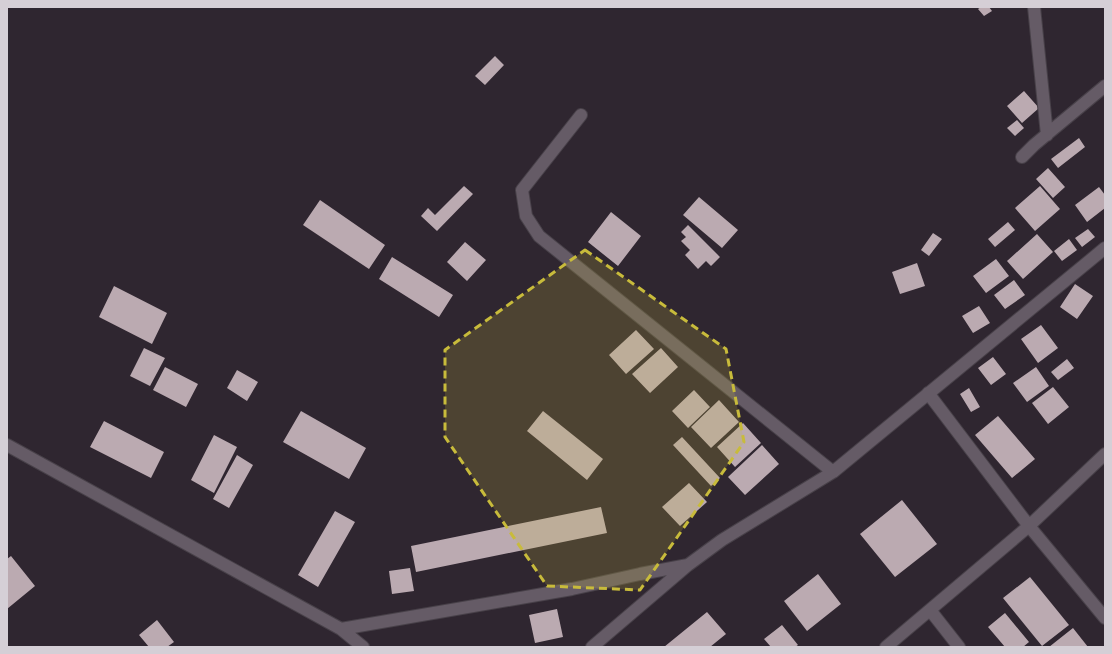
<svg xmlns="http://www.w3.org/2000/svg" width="1112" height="654" viewBox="0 0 1112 654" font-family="'DejaVu Sans',sans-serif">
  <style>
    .building { fill: #bbaab1 }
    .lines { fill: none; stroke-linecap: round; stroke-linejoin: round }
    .minor-casing { stroke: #484149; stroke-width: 14 }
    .minor { stroke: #655b66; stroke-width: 12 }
    .marked { fill: #c8bb3b; fill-opacity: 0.2; stroke: #c8bb3b; stroke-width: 3; stroke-dasharray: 8 5; stroke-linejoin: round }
  </style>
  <rect width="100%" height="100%" fill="#2f2630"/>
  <!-- building -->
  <path class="building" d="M981 7H989L992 11 984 16 978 9Z
    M495 56 504 65 485 85 475 76Z
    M1024 91 1039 108 1022 123 1007 106Z
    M1017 120 1024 128 1015 136 1007 128Z
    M1079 138 1085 147 1058 168 1051 159Z
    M1048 168 1065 187 1053 198 1036 179Z
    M464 186 473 194 437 231 421 216 428 208 435 215Z
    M1040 186 1060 209 1035 231 1015 208Z
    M1099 187 1105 195V208L1087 222 1075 205Z
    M699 197 738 230 722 248 683 215Z
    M320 200 385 245 369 269 303 225Z
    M611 212 641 236 618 266 588 242Z
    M1008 222 1015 230 995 247 988 239Z
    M688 225 720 257 711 266 706 261 698 269 685 255 690 250 681 241 686 237 681 232Z
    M1088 229 1095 237 1082 247 1075 238Z
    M933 233 942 239 929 256 921 250Z
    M1037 234 1053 252 1023 279 1007 261Z
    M1069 239 1077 250 1062 261 1054 251Z
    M465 242 486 260 467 281 447 262Z
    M392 257 453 295 439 317 379 279Z
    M996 259 1009 276 986 293 973 276Z
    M917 263 925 286 900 294 892 272Z
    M1014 280 1025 295 1005 309 994 295Z
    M1075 284 1093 296 1077 319 1060 307Z
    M114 286 167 313 152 344 99 317Z
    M979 306 990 323 973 333 962 316Z
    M1041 325 1058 348 1038 363 1021 339Z
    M636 330 654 349 626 374 609 355Z
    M144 348 165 358 150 386 130 376Z
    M661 348 678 367 650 393 632 374Z
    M993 357 1006 374 991 385 978 368Z
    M1067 359 1074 368 1058 380 1051 372Z
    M165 367 198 384 186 407 153 390Z
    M1036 367 1049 386 1027 402 1013 383Z
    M237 370 258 382 247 401 227 388Z
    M1053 387 1069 407 1048 424 1032 403Z
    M969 388 980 407 971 412 960 394Z
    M694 390 710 407 688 428 672 411Z
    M719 400 739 422 711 448 691 427Z
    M301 411 366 448 349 479 283 442Z
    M543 411 603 459 587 480 527 431Z
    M998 416 1035 459 1012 478 975 435Z
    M104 421 164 452 151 478 90 447Z
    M743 423 761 443 735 467 717 447Z
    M214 435 237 447 214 493 191 480Z
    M682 437 720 478 711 486 673 445Z
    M762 445 779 464 745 495 728 477Z
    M237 455 253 465 229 508 213 499Z
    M689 483 707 502 680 526 662 507Z
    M902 500 937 544 895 577 860 534Z
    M601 507 607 533 416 572 411 546Z
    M335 511 355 522 318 587 298 575Z
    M11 556 35 586 7 609V559Z
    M410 568 414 591 392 594 389 571Z
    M818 574 841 604 807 631 784 601Z
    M1030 577 1069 625 1042 646 1003 598Z
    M557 609 563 637 535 643 529 615Z
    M707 612 726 634 710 647H664Z
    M1005 613 1029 642 1023 647H1005L988 627Z
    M157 620 174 642 167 647H149L139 635Z
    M782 625 798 645 795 647H771L764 639Z
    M1073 628 1088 647H1049Z"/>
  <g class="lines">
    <defs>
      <path id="minor" d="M1034 7 1047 135
        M581 115 522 190 526 216 539 236 833 472
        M1022 157 1034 145 1105 86
        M928 393 1029 526 1105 618
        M7 445 341 629 363 647
        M930 610 959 647
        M341 629 572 589 640 574 688 565 722 540 833 472 1105 248
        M592 647 688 565
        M886 647 1029 526 1105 454"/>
    </defs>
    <!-- minor casing -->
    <use href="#minor" class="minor-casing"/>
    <!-- minor -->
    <use href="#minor" class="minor"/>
  </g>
  <!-- marked area -->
  <path class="marked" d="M585 250 726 349 744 442 640 590 547 586 445 437V350Z"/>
  <!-- border -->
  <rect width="1112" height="654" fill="none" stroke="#d5cfd6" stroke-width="16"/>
</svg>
